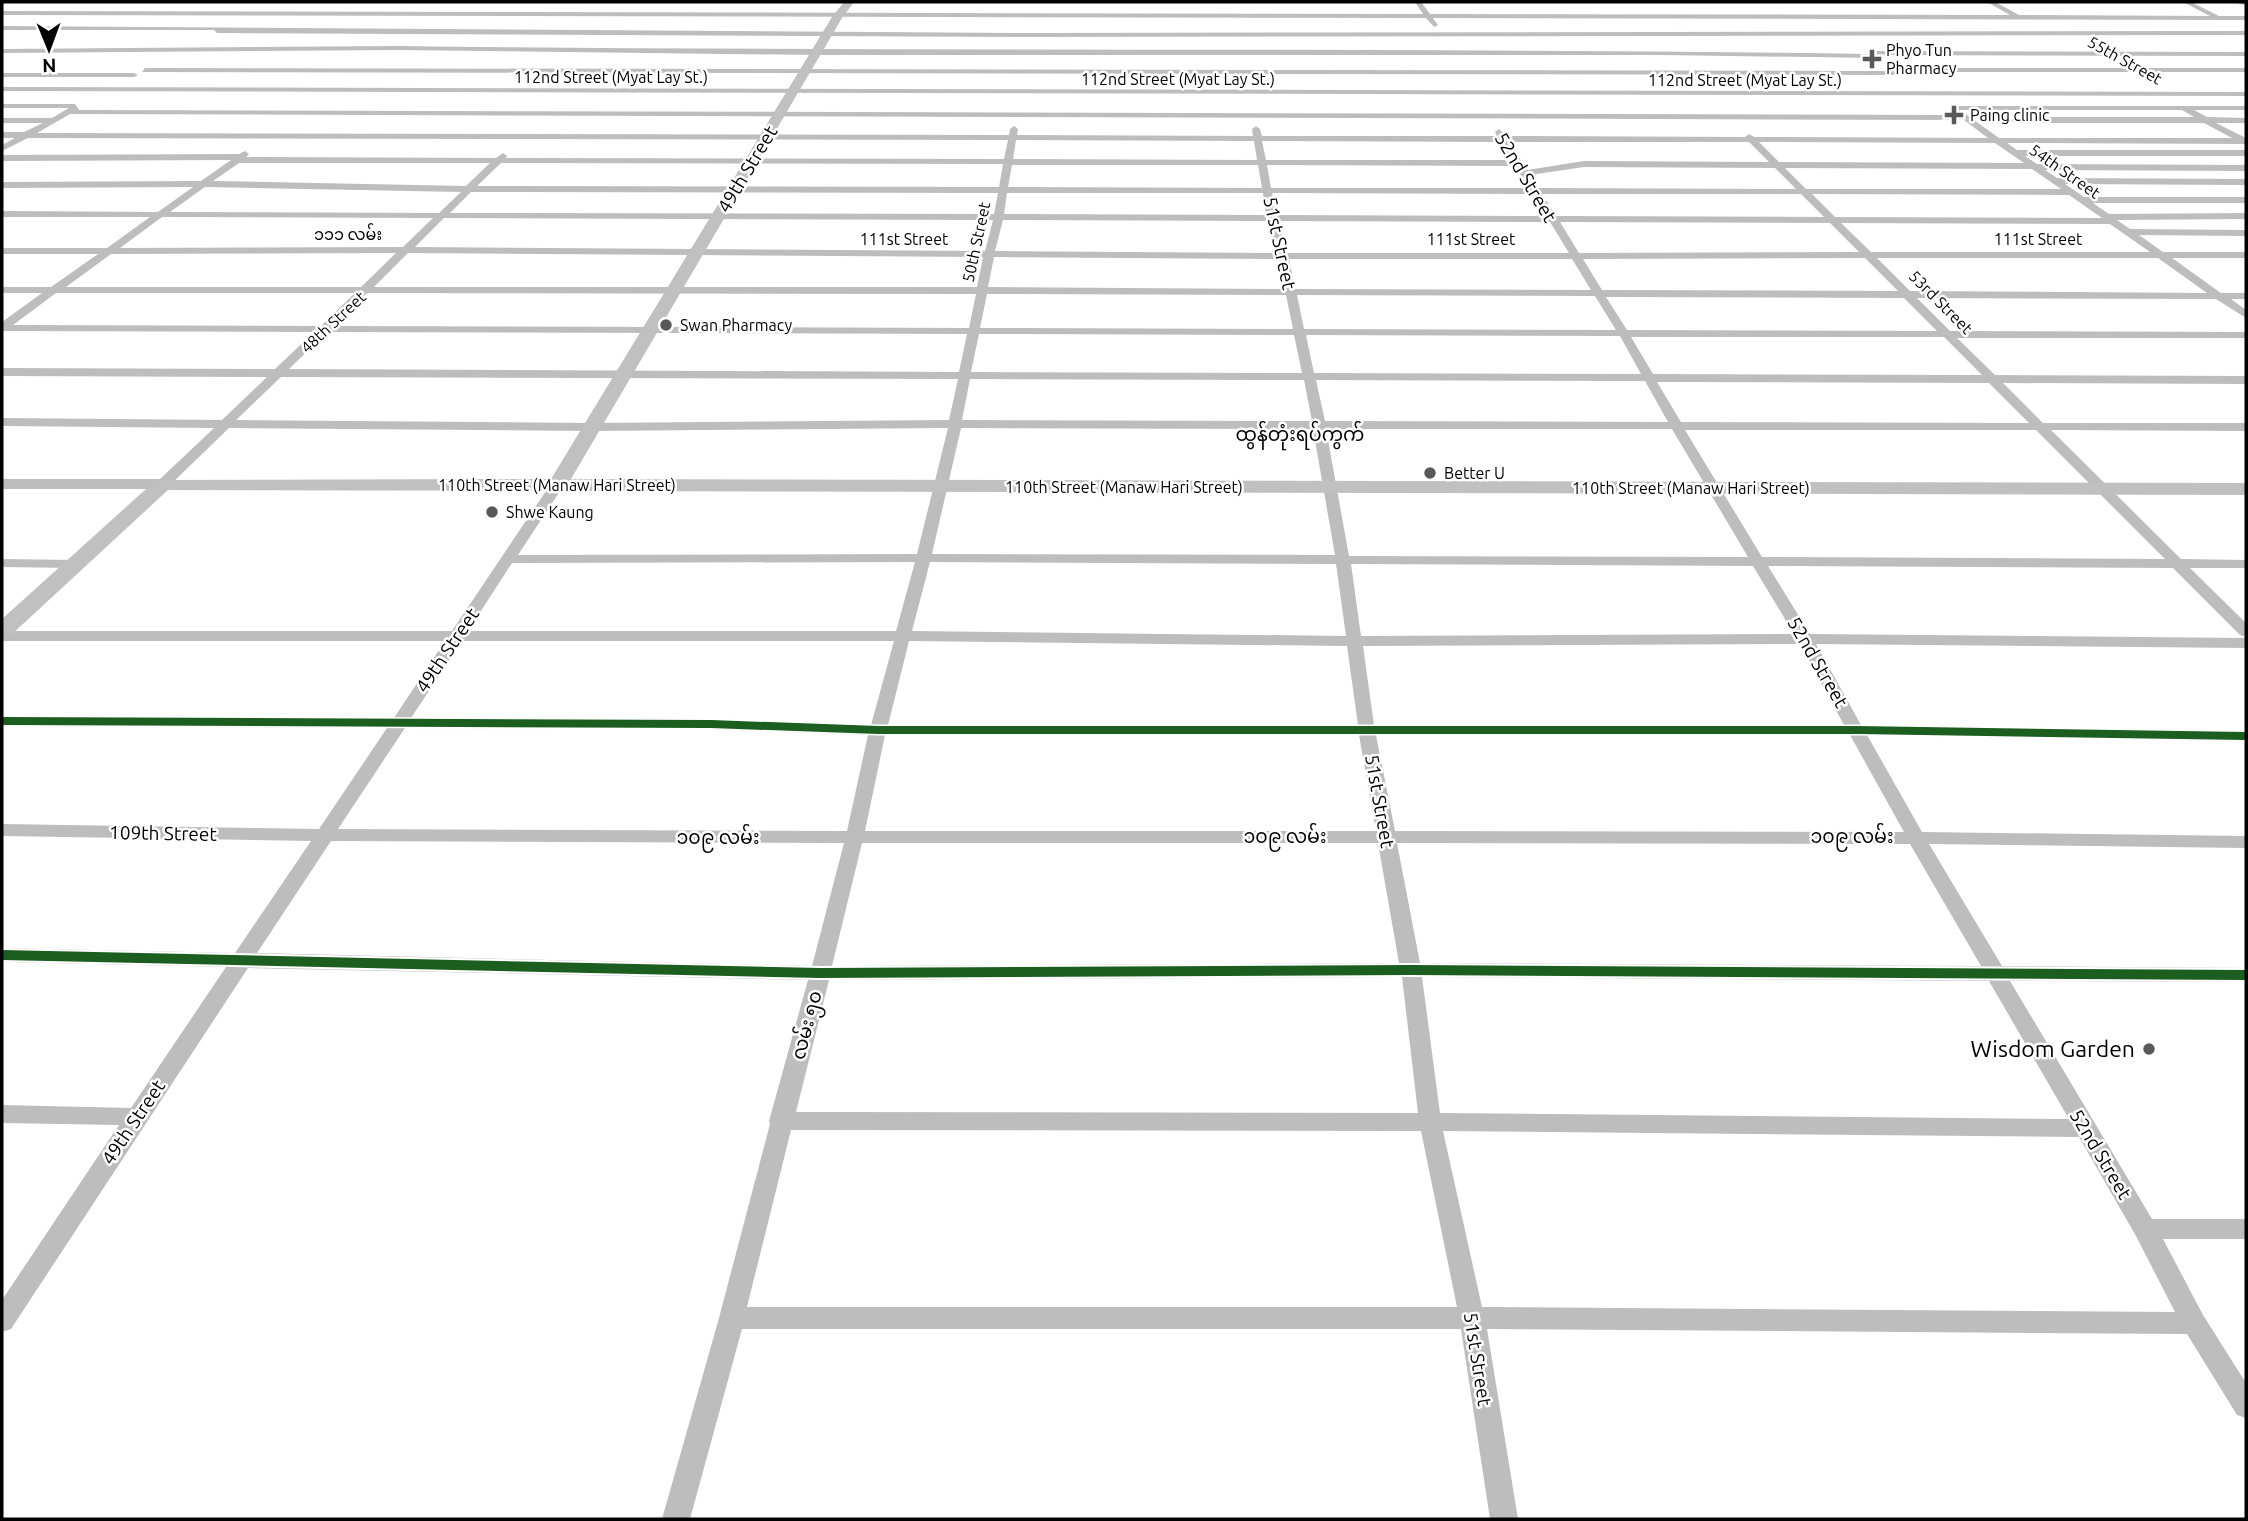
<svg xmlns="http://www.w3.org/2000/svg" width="2248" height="1521" viewBox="0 0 2248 1521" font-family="Ubuntu,'Noto Sans Myanmar',sans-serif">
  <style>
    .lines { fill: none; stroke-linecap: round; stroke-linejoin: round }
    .minor { fill: #bdbdbd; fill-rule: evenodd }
    .tertiary { fill: #bdbdbd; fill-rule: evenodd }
    .secondary { fill: #c0c0c0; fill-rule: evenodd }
    .cycleway-far1-casing { stroke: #fff; stroke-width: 11 }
    .cycleway-casing { stroke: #fff; stroke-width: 14 }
    .cycleway-far1 { stroke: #1b5e20; stroke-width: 8 }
    .cycleway { stroke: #1b5e20; stroke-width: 10 }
    .poi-dot { fill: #595959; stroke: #fff; stroke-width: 2.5 }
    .labels { text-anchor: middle; stroke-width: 5; stroke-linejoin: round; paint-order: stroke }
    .far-poi-label { font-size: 16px; fill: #000; stroke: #fff; text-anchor: start }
    .far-street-label { font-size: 16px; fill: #000; stroke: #fff }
    .street-label { font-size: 19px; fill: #000; stroke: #fff }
    .far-quarter-label { font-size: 19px; fill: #000; stroke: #fff }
    .near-poi-label { font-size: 23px; fill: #000; stroke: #fff; text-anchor: end }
  </style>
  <rect width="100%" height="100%" fill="#fff"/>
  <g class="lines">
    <!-- minor -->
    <path class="minor" d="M1415 2H1421L1430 14 2010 15 1987 2H1995L2019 15 2210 16 2183 2H2191L2219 16H2246V20L1433 18 1438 25 1434 27 1426 18 2 15V11L1423 14Z
      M2239 2H2246V5L2239 4Z
      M2 26 1034 33 2246 31V35L1034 37 217 33 214 30H2Z
      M397 46C888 52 1378 47 1869 54L1872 51 2246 52V56L1881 55 1878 58 1661 55H816L397 50 2 53V49Z
      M145 68 1895 71 1898 68H2246V72H1906L1903 75 142 72Z
      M2 73H134L138 75 134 77H2Z
      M2 87 2246 92V96L2 91Z
      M2 104H75L79 110 1956 115 1950 106H2246V110H2194L2207 117 2246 118V123H2216L2246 138V144L2007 143 2017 150H2246V156H2025L2037 164 2246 165V171L2045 170 2057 178 2246 179V185L2065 184 2084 197H2246V203H2093L2109 214 2246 213V219L2117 220 2130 229 2246 230V236L2139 235 2163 252H2246V258H2172L2221 293H2246V299H2231L2246 310V318L2216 299 1917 298 1950 331 2246 332V338H1957L1995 375 2246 376V384L2003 383 2043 423H2246V431L2051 430 2181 559 2246 560V568H2190L2246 623V637L2240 635 2173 568 1768 566 1810 634 2246 638V648L1816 644 1861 725 2246 731V741L1867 735 1922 832 2246 836V848L1929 844 2002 966 2246 968V982L2010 981 2152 1219H2246V1239H2163L2203 1315 2246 1383V1418L2237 1415 2187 1334 1487 1329 1518 1519H1490L1461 1329H742L690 1519H662L719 1318 770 1124 769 1121 808 980 248 968 11 1329 2 1332V1300L119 1125 2 1123V1105L131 1108 226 967 2 962V948L235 953 311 841 2 836V824L319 829 387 728 2 726V716L394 718 445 641H2V631H452L552 482 557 481 564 485 518 555 917 554 948 428 592 431 229 428 168 487H158V481L214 428 2 426V418L222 420 267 377 2 376V368L275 369 314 332 2 331V322L42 293H2V287H51L98 254H2V248H107L150 217H2V211L158 212 193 187 2 188V182L201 181 231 160 2 161V155L239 154 245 151 249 154 246 157 496 158 503 153 507 156 506 158 1004 159 1008 140 28 138 2 151V145L15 138H2V132H24L43 123H2V118H52L69 108H2ZM1960 110H2182L2194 117H2015L2011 120 2015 123H2204L2232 138H1999ZM70 114 1964 120 1988 138 1754 137 1749 134 1745 137 1506 136 1499 129 1495 132 1497 136H1262L1260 129 1256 126 1252 129 1253 136 1017 135 1018 129 1014 126 1010 129 1009 135 37 133ZM1016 140 1254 141 1257 160 1013 159ZM1262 141 1501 142 1512 160H1266ZM1509 142H1749L1769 162 1584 161 1527 170ZM1759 142 1995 143 2024 163 1779 162ZM239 163H490L466 186 213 181ZM501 163 1003 164 999 187 477 186ZM1012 165H1258L1262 188 1008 187ZM1267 165 1515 166 1529 188H1271ZM1584 167 1775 168 1796 189 1538 188 1530 175ZM1785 168 2032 169 2061 189H1806ZM205 187 461 192 439 213 170 212ZM471 192 998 193 994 214 450 213ZM1007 193H1263L1266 215 1004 214ZM1272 193 1533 194 1546 216 1276 215ZM1542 194H1801L1824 217 1556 216ZM1812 194 2069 195 2102 218 1835 217ZM162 217 433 218 403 247 120 248ZM444 218 993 220 985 251 415 247ZM1003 220 1268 221 1277 253 995 251ZM1278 221 1550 222 1569 253H1287ZM1560 222 1830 223 1859 252 1579 253ZM1841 223 2110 224 2150 252H1871ZM396 253 361 287H66L111 254ZM408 253 983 257 977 287H374ZM994 257 1278 259 1285 289 988 287ZM1865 258 1898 291 1602 290 1583 259ZM1877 258H2158L2207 293 1910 291ZM1289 259H1572L1591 290 1295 289ZM56 293H355L321 326 13 325ZM367 293 976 294 969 328 334 326ZM987 294 1286 295 1293 329 980 328ZM1297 295 1595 296 1616 330 1304 329ZM1606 297 1904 298 1937 331 1627 330ZM327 332 967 334 959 372 289 369ZM979 334 1294 335 1302 373 971 372ZM1306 335 1620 336 1641 374 1314 373ZM1631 337H1944L1982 375 1653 374ZM281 377 958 379 949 420 592 423 236 420ZM970 379 1304 380 1312 421 962 420ZM1316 380 1645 381 1668 422 1325 421ZM1657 382 1989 383 2029 423 1681 422ZM961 428 1313 429 1335 555 932 554ZM1326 429H1672L1748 557 1349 556ZM1685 430H2036L2165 559 1762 557ZM915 562 896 631H468L512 563ZM930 562 1336 564 1346 636 912 631ZM1351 564 1753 566 1794 634 1361 636ZM462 641H894L871 725 711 719 411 718ZM909 641 1347 646 1358 725H888ZM1800 644 1844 725H1374L1363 646ZM405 728 711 729 868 735 847 831 338 829ZM885 735H1359L1376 831H865ZM1376 735H1850L1904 832 1395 831ZM331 841 844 843 812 966 257 953ZM862 843H1378L1399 963 832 966ZM1397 843 1910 844 1981 966 1420 963ZM1402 977 1418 1113 796 1112 829 980ZM1422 977 1989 981 2069 1119 1440 1113ZM791 1130 1421 1131 1457 1307H747ZM1443 1131 2079 1137 2136 1236 2175 1312 1482 1307Z
      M2 559 74 560 81 564 74 568 2 567Z"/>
    <!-- tertiary -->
    <path class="tertiary" d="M2 479H163L172 484 163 489H2Z"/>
    <!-- secondary -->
    <path class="secondary" d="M844 2H854L842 18 571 479 2246 483V495L168 490 10 636 2 638V619L156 480 551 479 832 17Z"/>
    <defs>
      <path id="cycleway-far1" d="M2 721 711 724 878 730H1857L2246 736"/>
      <path id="cycleway" d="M2 955 820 973 1411 970 2246 975"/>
    </defs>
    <!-- cycleway-far1 casing -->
    <use href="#cycleway-far1" class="cycleway-far1-casing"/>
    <!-- cycleway casing -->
    <use href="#cycleway" class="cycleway-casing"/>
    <!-- cycleway-far1 -->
    <use href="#cycleway-far1" class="cycleway-far1"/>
    <!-- cycleway -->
    <use href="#cycleway" class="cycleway"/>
  </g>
  <!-- markers -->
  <g class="poi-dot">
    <path d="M1868.5 48.5h7v7h7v7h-7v7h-7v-7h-7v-7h7z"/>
    <path d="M1950.5 104.5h7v7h7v7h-7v7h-7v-7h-7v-7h7z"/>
    <circle cx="666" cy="325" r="7"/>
    <circle cx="1430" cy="473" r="7"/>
    <circle cx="492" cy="512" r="7"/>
    <circle cx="2149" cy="1049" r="7"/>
  </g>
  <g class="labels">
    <!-- far-poi labels -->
    <g class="far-poi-label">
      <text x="1886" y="56">Phyo Tun<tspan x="1886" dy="18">Pharmacy</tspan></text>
      <text x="1970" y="121">Paing clinic</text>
      <text x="680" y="331">Swan Pharmacy</text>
      <text x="1444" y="479">Better U</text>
      <text x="506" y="518">Shwe Kaung</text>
    </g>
    <!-- far-street labels -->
    <g class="far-street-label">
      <text transform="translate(2125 60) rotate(29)" y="6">55th Street</text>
      <text x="611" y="83">112nd Street (Myat Lay St.)</text>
      <text x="1178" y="85">112nd Street (Myat Lay St.)</text>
      <text x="1745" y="86">112nd Street (Myat Lay St.)</text>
      <text transform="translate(2065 171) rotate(35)" y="6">54th Street</text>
      <text x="348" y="240">၁၁၁ လမ်း</text>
      <text x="904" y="245">111st Street</text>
      <text x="1471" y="245">111st Street</text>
      <text x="2038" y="245">111st Street</text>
      <text transform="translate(976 242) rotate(-78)" y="6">50th Street</text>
      <text transform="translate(1941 302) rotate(45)" y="6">53rd Street</text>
      <text transform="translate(333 322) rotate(-43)" y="6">48th Street</text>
      <text x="557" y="491">110th Street (Manaw Hari Street)</text>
      <text x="1124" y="493">110th Street (Manaw Hari Street)</text>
      <text x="1691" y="494">110th Street (Manaw Hari Street)</text>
    </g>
    <!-- street labels -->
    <g class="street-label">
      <text transform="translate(747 169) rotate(-59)" y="7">49th Street</text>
      <text transform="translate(1526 177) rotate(59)" y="7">52nd Street</text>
      <text transform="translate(1280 243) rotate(78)" y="7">51st Street</text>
      <text transform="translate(447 650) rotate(-56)" y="7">49th Street</text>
      <text transform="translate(1818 662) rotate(60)" y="7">52nd Street</text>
      <text transform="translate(1380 801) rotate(80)" y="7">51st Street</text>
      <text transform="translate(163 833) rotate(1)" y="7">109th Street</text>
      <text x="1285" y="843">၁၀၉ လမ်း</text>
      <text x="1852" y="843">၁၀၉ လမ်း</text>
      <text x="718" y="844">၁၀၉ လမ်း</text>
      <text transform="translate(806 1025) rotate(-75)" y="7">လမ်း ၅၀</text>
      <text transform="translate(133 1122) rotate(-56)" y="7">49th Street</text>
      <text transform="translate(2101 1154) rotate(59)" y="7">52nd Street</text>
      <text transform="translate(1478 1359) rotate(81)" y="7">51st Street</text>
    </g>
    <!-- far-quarter labels -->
    <g class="far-quarter-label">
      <text x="1300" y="441">ထွန်တုံးရပ်ကွက်</text>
    </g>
    <!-- near-poi labels -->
    <g class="near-poi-label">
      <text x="2135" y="1057">Wisdom Garden</text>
    </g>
  </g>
  <!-- border -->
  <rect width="2248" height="1521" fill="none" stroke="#000000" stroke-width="7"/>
  <!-- north arrow -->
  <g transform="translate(49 49) rotate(179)" stroke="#ffffff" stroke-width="5" paint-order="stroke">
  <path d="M0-5L12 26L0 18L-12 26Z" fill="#000000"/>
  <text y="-10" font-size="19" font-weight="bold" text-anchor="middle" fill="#000000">N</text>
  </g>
</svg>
